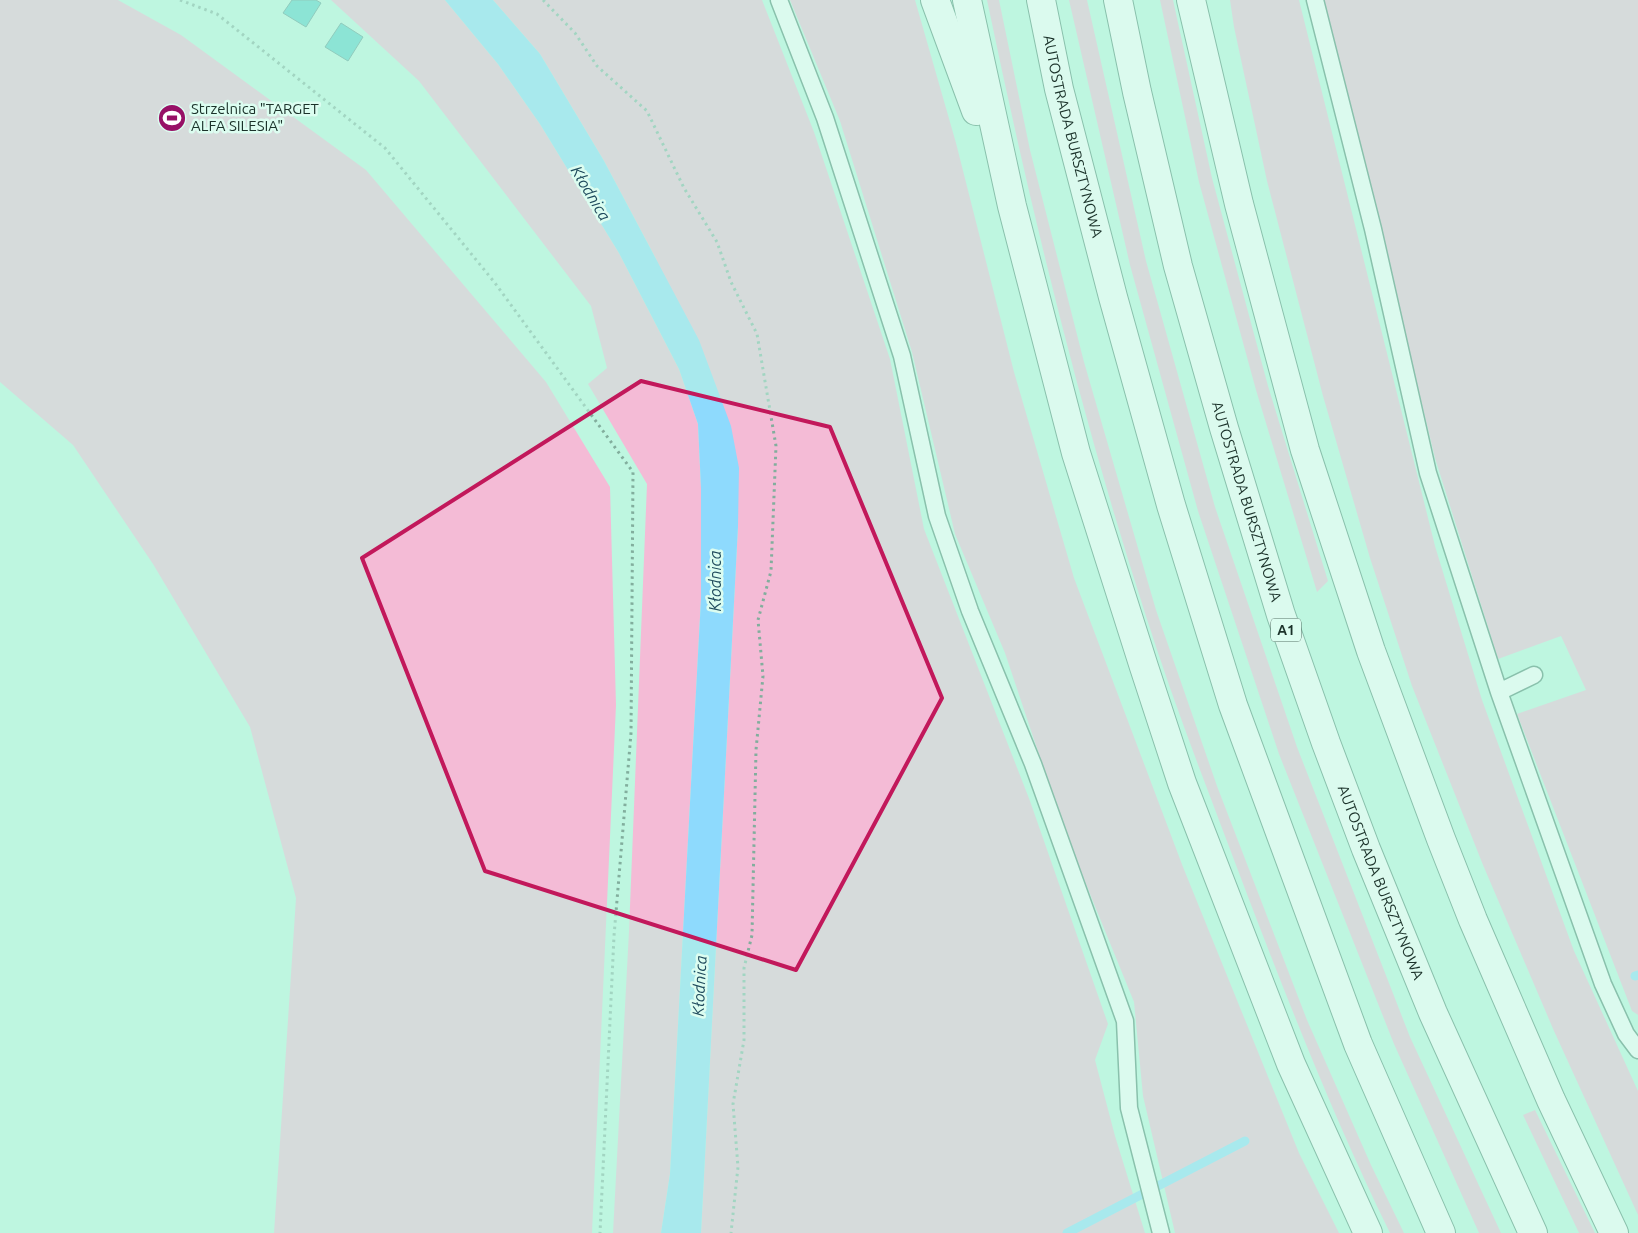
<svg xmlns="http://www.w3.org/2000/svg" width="1638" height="1233" viewBox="0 0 1638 1233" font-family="Ubuntu,sans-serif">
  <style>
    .green { fill: #f4bbd6 }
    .water { fill: #8edafd }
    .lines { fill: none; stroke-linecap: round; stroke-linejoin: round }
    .stream { stroke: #8edafd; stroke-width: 9 }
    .building { fill: #50cfc7; stroke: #5b9893 }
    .service-casing { stroke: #4b806d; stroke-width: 19 }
    .motorway-casing { stroke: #4b806d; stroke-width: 30 }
    .path { stroke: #82ae9d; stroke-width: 3; stroke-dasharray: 2.5 4; stroke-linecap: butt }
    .service { stroke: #fff; stroke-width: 16 }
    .motorway { stroke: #fff; stroke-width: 28 }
    .marked { fill: none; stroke: #c2185b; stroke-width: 4; stroke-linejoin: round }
    .labels { text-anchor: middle; stroke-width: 5; stroke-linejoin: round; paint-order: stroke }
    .shield { fill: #dcfdf0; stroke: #556f65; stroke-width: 1 }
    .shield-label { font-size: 14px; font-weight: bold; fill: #1b322a }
    .poi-label { font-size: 15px; fill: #1b322a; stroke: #dcfdf0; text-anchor: start }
    .street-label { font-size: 15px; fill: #1b322a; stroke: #dcfdf0 }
    .water-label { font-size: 16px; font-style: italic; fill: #204b5d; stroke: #dcfdf0 }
  </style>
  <rect width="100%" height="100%" fill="#bef6e0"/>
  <!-- green -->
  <path class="green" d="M0 0H118L181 35 366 170 546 382 610 487 616 705 592 1233H274L296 898 250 727 153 564 73 445 0 382Z
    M331 0H445L498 64 540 124 619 253 679 369 698 424 701 488V599L670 1174 661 1233H613L629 931 647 484 588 384 607 368 591 306 419 81Z
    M493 0H762L814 132 890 359 924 529 1030 801 1108 1024 1095 1060 1115 1136 1145 1233H701L738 526 656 259 604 161 540 54Z
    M790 0H915L956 143 1014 372 1074 578 1183 867 1299 1153 1339 1233H1175L1143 1096 1134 1002 1066 835 1005 653 955 534 912 352 840 121Z
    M987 0H999L1030 150 1084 362 1156 610 1217 786 1307 1020 1371 1165 1404 1233H1390C1337 1125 1293 1014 1250 902 1214 806 1176 711 1145 613 1080 412 1030 207 987 0Z
    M1069 0H1087L1146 261 1215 507 1297 747 1410 1037 1501 1233H1479L1394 1044 1279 754 1198 511 1130 265Z
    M1160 0H1173L1212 178 1268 386 1328 581 1317 592 1256 390 1199 182Z
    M1230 0H1299L1435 546 1482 700 1574 951 1638 1091V1215L1554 1031 1483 865 1412 686 1370 558 1323 396 1267 181 1234 27Z
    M1324 0H1638V1015L1632 1011 1517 714 1586 690 1561 636 1498 659 1435 458Z
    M1535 1110 1595 1233H1579L1523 1115Z"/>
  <!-- water -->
  <path class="water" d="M445 0H493L540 54 604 161 699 340 731 426 739 468 738 526 701 1233H661L670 1174 701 599V488L698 424 679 369 619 253 540 124 498 64Z"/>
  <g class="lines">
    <!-- stream -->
    <path class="stream" d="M1635 976 1638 975
      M1067 1233 1245 1141"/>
  </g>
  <!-- building -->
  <path class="building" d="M292 0H316L321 3 306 27 283 13Z
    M341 23 363 37 348 61 325 47Z"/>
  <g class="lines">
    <defs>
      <path id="service" d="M779 0 825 118 902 356 937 516 970 611 1033 764 1125 1021 1129 1108 1161 1233
        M1315 0 1373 229 1428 473 1499 692 1603 984 1626 1034 1638 1050
        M1499 692 1534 675"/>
      <g id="motorway">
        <path d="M935 0 976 111"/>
        <path d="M967 0 1012 206 1076 453 1144 667 1182 783 1291 1064 1368 1233"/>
        <path id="s1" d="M1041 0 1059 89 1113 297 1171 505 1233 705 1358 1044 1441 1233"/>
        <path id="s2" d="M1118 0 1137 92 1178 266 1224 428 1281 615 1326 743 1366 849 1433 1013 1533 1233"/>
        <path d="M1191 0 1239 204 1305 450 1371 651 1441 839 1473 920 1551 1100 1614 1233"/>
      </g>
    </defs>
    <!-- service casing -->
    <use href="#service" class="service-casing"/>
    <!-- motorway casing -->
    <use href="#motorway" class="motorway-casing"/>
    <!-- path -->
    <path class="path" d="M180 0 217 14 385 148 495 283 633 472 631 733 614 936 600 1233
      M543 0 575 33 597 66 647 111 684 188 717 242 731 282 757 334 776 446 771 571 758 620 763 676 756 750 752 935 744 968V1040L733 1104 738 1167 731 1233"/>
    <!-- service -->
    <use href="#service" class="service"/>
    <!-- motorway -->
    <use href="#motorway" class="motorway"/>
  </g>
  <!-- marked area -->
  <path d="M0 0H1638V1233H0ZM641 381 830 427 942 698 796 970 485 871 362 558Z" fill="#bef6e0" fill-opacity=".55" fill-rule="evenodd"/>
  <path class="marked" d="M641 381 830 427 942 698 796 970 485 871 362 558Z"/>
  <!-- icons -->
  <defs>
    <symbol id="stadium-disc" viewBox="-11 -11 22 22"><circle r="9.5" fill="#971066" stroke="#dcfdf0"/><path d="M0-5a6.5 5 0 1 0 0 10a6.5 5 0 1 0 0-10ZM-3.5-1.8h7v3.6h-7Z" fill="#fff"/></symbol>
  </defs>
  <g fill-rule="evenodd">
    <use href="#stadium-disc" x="156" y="102" width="32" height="32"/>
  </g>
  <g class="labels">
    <!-- shield labels -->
    <rect class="shield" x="1271" y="618.5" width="30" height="23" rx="4"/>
    <g class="shield-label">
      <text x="1286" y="635">A1</text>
    </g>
    <!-- poi labels -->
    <g class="poi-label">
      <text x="191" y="114">Strzelnica "TARGET<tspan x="191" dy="17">ALFA SILESIA"</tspan></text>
    </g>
    <!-- street labels -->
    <g class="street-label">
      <text dy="5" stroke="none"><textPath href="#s1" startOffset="140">AUTOSTRADA BURSZTYNOWA</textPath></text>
      <text dy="5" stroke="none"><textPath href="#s2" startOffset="518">AUTOSTRADA BURSZTYNOWA</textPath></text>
      <text dy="5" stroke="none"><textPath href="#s2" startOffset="922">AUTOSTRADA BURSZTYNOWA</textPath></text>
    </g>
    <!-- water labels -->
    <g class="water-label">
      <text transform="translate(591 193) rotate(59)" y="6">Kłodnica</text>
      <text transform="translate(715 581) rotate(-90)" y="6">Kłodnica</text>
      <text transform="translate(699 986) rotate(-87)" y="6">Kłodnica</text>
    </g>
  </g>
</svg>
